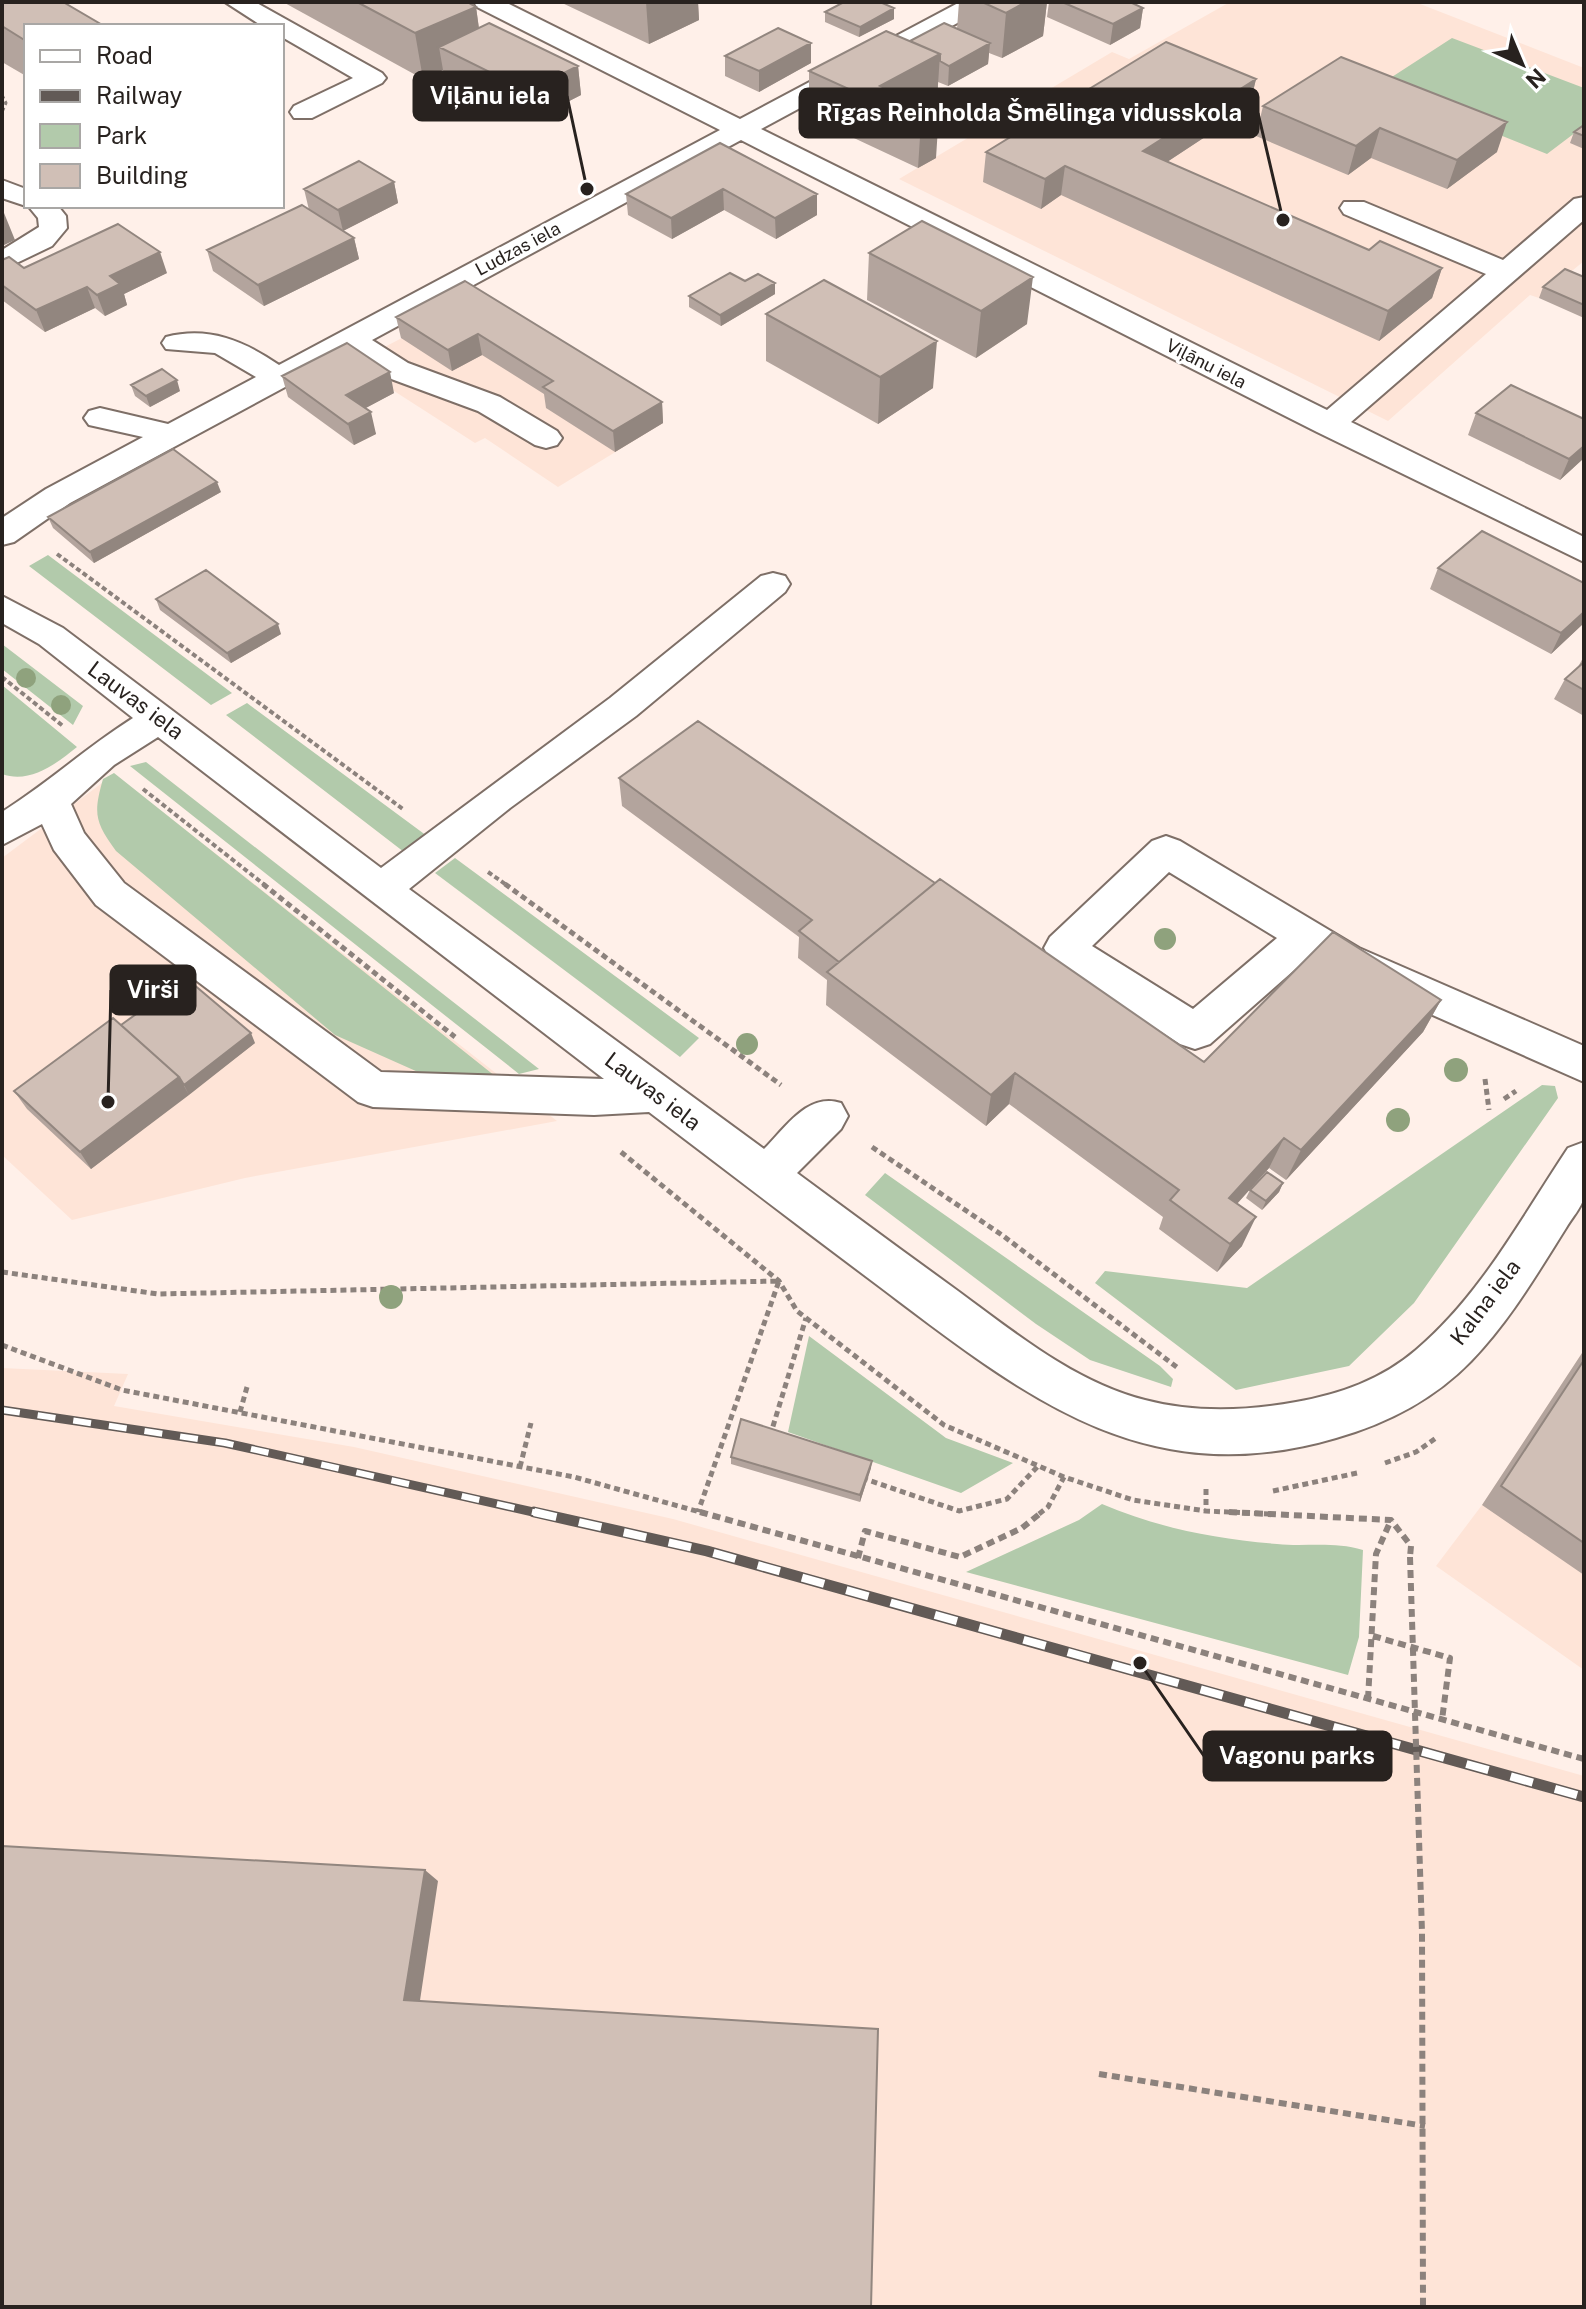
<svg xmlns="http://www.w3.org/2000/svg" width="1586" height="2309" viewBox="0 0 1586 2309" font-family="'Public Sans',sans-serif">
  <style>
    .built { fill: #fee4d7 }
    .green { fill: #b2caab }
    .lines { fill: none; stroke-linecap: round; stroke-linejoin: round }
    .minor-casing { stroke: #7e6f67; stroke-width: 4 }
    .path-far3 { stroke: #8c827d; stroke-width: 3; stroke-dasharray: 4 3; stroke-linecap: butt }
    .path-far2 { stroke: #8c827d; stroke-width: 4; stroke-dasharray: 5 3; stroke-linecap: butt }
    .path-far1 { stroke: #8c827d; stroke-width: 5; stroke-dasharray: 6 4; stroke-linecap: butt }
    .path { stroke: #8c827d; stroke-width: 6; stroke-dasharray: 8 5; stroke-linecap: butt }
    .minor { fill: #fff; fill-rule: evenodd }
    .rail-far1-casing { stroke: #625a56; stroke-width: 9 }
    .rail-casing { stroke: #625a56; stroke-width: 11 }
    .rail-far1 { stroke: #fff; stroke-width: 6; stroke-dasharray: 18; stroke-linecap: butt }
    .rail { stroke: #fff; stroke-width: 8; stroke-dasharray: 23; stroke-linecap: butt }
    .path-bridge { stroke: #8c827d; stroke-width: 6; stroke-dasharray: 8 5; stroke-linecap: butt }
    .tree { fill: #8fa27d }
    .wall { fill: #b3a49d }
    .shaded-wall { fill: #92867f }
    .building { fill: #d0bfb6; stroke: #92867f; stroke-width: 2 }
    .labels { text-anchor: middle; stroke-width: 6; stroke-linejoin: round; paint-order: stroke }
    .far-street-label { font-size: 18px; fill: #28221f; stroke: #fff }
    .street-label { font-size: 22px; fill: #28221f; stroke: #fff }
    .leader { fill: none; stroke: #28221f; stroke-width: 3 }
    .callout-dot { fill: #28221f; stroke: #fff; stroke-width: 3 }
    .callout { fill: #28221f; stroke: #28221f; stroke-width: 3 }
    .callout-label { font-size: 24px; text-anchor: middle; font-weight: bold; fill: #fff }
  </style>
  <rect width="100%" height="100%" fill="#fff0e9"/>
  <!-- built -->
  <path class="built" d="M1230 2H1415L1584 68V261L1539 298 1530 295 1388 421 899 179 1112 52 1129 59Z
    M469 303 663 423 558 487 485 438 475 443 352 364Z
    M114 774 557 1121 245 1178 72 1220 2 1155V858Z
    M1584 1350V1670L1436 1566 1482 1505Z
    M2 1368 128 1374 114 1406 354 1447 673 1519 1584 1776V2307H2Z"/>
  <!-- green -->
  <path class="green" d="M1452 38 1584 88V126L1547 154 1378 86Z
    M48 555 232 693 211 705 29 566Z
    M2 644 83 706 73 725 2 669Z
    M2 685 77 747C56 764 30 784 2 774Z
    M247 703 427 836 404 852 226 715Z
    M146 762 539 1069 519 1074 130 766Z
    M114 773 495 1076 418 1072 335 1035 116 851C95 822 93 814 103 779Z
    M455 858 699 1038 680 1057 435 873Z
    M1542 1085 1555 1086 1558 1098 1414 1303 1349 1366 1236 1390 1095 1283 1105 1271 1247 1288Z
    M885 1173 1160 1366 1173 1379 1171 1387 1090 1360 1036 1324 865 1195Z
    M809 1336 946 1438 1013 1463 961 1493 788 1432Z
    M1102 1504C1159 1528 1215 1539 1277 1544 1306 1547 1333 1541 1363 1550L1359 1637 1348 1675 966 1572 1079 1520Z"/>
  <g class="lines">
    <defs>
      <path id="minor" d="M225 2H255L382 73 386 78 382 83 312 118H294L290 112 294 106 353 78 282 37V26H262Z
        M474 2H505L740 119 960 2H990L987 7 761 129 1327 410 1486 274 1344 214 1340 208 1344 202H1364L1503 260 1574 199 1584 197V220L1351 422 1584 537V562L1317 432 741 140 372 340 408 363 500 397 557 431 562 438 557 445 546 448 535 445 478 411 386 377 350 352 70 503 14 542 2 545V518L46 489 143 437 89 425 84 418 89 411 100 408 168 424 256 377 215 353 166 349 162 343 166 337C209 326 244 341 279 365L720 130 477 7Z
        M2 180 26 189V206H58L66 216 67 228 52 246 2 270V250L39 227 38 218 29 207 2 198Z
        M773 573 785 576 790 584 785 592 636 716 510 808 409 889 764 1149C786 1127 808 1092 841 1103L848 1116 841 1129 797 1173C851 1213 904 1252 958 1291 1015 1333 1076 1383 1145 1400 1194 1413 1247 1411 1296 1402 1340 1394 1381 1380 1416 1350 1481 1295 1522 1217 1568 1148L1584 1142C1584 1159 1586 1180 1584 1197 1582 1207 1571 1219 1566 1228 1537 1274 1509 1322 1471 1361 1433 1400 1388 1423 1336 1438 1142 1495 1021 1393 876 1284 800 1227 724 1169 649 1112L594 1115 373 1107 358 1102 96 905 54 850 42 824 2 845V812C48 783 87 747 133 718L39 644 2 623V596L63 628 381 868 610 698 761 576ZM158 737 604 1079 381 1072 124 883 84 833 71 804 114 765Z
        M1166 836 1180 841 1359 948 1584 1046V1082L1331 970 1309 957 1210 1044 1195 1049 1180 1044 1050 959 1044 948 1050 937 1152 841ZM1169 872 1277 938 1193 1009 1092 946Z"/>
    </defs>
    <!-- minor casing -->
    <use href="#minor" class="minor-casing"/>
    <!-- path-far3 -->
    <path class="path-far3" d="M2 95 6 103 2 112"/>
    <!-- path-far2 -->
    <path class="path-far2" d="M57 554 403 809
      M2 677 63 726
      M143 789 266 886
      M488 872 508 886"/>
    <!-- path-far1 -->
    <path class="path-far1" d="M263 884 455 1037
      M505 884 781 1085
      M1485 1079 1489 1110
      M1504 1099 1516 1091
      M872 1147 1002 1235 1178 1368
      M621 1152 779 1281 797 1311 944 1425 1064 1477 1133 1500 1206 1511
      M2 1272 158 1294 779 1281 698 1512
      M2 1345 122 1390 574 1477 707 1514
      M240 1412 247 1387
      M770 1436 806 1318
      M1385 1463 1416 1452 1436 1438
      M520 1467 531 1423
      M862 1478 959 1511 1007 1499 1039 1465
      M1206 1489V1511L1270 1514
      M1273 1491 1357 1473
      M1039 1514 1048 1507 1064 1477"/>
    <!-- path -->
    <path class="path" d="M700 1512 1584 1759
      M1229 1512 1391 1520 1411 1546 1410 1557
      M858 1558 865 1531 960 1557 1022 1528 1042 1512
      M1373 1636 1450 1658 1442 1720
      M1368 1699 1376 1554 1391 1520
      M1099 2074 1425 2126"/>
    <!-- minor -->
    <use href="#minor" class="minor"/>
    <defs>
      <path id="rail-far1" d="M2 1410 225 1443 542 1514"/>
      <path id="rail" d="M534 1512 707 1551 1584 1797"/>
    </defs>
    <!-- rail-far1 casing -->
    <use href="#rail-far1" class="rail-far1-casing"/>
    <!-- rail casing -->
    <use href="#rail" class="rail-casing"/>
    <!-- rail-far1 -->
    <use href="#rail-far1" class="rail-far1"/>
    <!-- rail -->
    <use href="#rail" class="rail"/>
    <!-- path-bridge -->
    <path class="path-bridge" d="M1410 1557 1422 1932 1423 2307"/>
  </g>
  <!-- trees -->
  <g class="tree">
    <circle cx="26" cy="678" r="10"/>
    <circle cx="61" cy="705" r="10"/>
    <circle cx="1165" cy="939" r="11"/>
    <circle cx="747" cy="1044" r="11"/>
    <circle cx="1456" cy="1070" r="12"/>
    <circle cx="1398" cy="1120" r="12"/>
    <circle cx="391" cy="1297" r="12"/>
  </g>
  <!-- wall -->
  <path class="wall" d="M2 2 26 26V76L2 62Z
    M283 2H467L476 7 479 28 578 66 581 95 532 120 444 76 443 70 423 79Z
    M560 2H698L699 20 649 44Z
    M959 2H1047L1043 36 1002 58 989 53 988 64 948 86 938 82 937 100 926 106 936 158 918 168 809 117V71L957 29Z
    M1049 2H1130L1143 8 1140 28 1110 45 1047 17Z
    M825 12 894 19 859 37 825 22Z
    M725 56 811 63 759 92 725 76Z
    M1341 57 1497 152 1447 189 1371 158 1348 175 1256 136 1263 106Z
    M1256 79 1249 108 1167 162 1369 250 1442 268 1432 298 1379 341 1061 195 1041 209 983 182 986 152Z
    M1584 125V149L1570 143 1574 132Z
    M720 143 817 194V215L776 239 724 210 672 239 628 215 626 194Z
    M394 182 398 203 343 231 309 210 304 189Z
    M354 238 359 259 264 306 213 271 207 250Z
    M869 253 1027 324 976 358 867 300Z
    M2 260 24 268 167 273 124 294 127 305 105 316 95 308 45 332 2 300Z
    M1584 277V318L1539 298 1543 287Z
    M465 281 662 402 663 423 615 452 546 408 544 394 482 355 452 371 401 338 396 317Z
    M745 281 775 283V294L721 326 689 307V296Z
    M766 314 933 388 878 424 766 361Z
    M282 376 394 393 365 408 376 434 354 445 288 397Z
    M131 385 180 391 150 407 135 396Z
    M1476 413 1584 458 1560 480 1468 435Z
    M221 492 94 563 53 528 48 517Z
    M1438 568 1584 623 1551 654 1430 589Z
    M156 599 281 634 231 663 160 610Z
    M1584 656V716L1554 699 1565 679 1578 667Z
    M619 778 935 883 1204 1062 1441 1000 1423 1032 1286 1180 1269 1168 1237 1204 1242 1246 1217 1272 1159 1229 1163 1217 1009 1104 986 1126 826 1005 827 980 798 958 799 937 622 806Z
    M121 1025 255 1043 91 1169 27 1109 14 1091Z
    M1283 1183 1279 1192 1262 1210 1246 1198 1250 1190Z
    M1584 1350V1575L1482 1505Z
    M731 1457 871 1468 860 1502 731 1464Z"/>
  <!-- shaded-wall -->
  <path class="shaded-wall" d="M646 2H698L699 20 649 44Z
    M1026 2H1047L1043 36 1002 58 1006 13Z
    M476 7 482 52 439 47 443 70 423 79 415 33Z
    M894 8V19L859 37 860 27Z
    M1143 8 1140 28 1110 45 1113 24Z
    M811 43V63L759 92V71Z
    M990 43 988 64 948 86 949 66Z
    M940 54 937 100 907 116 880 86Z
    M578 66 581 95 532 120 528 91Z
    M1256 79 1249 108 1138 181 1143 151Z
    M939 112 936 158 918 168 921 122Z
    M1507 122 1497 152 1447 189 1457 160Z
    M1380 128 1371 158 1348 175 1356 146Z
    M1065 166 1061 195 1041 209 1045 179Z
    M394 182 398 203 343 231 338 210Z
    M723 189 724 210 672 239 671 218Z
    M817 194V215L776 239 775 218Z
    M2 208 15 240 2 246Z
    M354 238 359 259 264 306 258 285Z
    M160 252 167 273 124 294 127 305 105 316 97 295 110 276Z
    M1442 268 1432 298 1379 341 1388 311Z
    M1033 277 1027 324 976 358 981 311Z
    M775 283V294L721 326 720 315Z
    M87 287 95 308 45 332 36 310Z
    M478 334 482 355 452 371 448 350Z
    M937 341 933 388 878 424 880 377Z
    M390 372 394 393 351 416 346 395Z
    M177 380 180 391 150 407 146 396Z
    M662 402 663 423 615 452 613 431Z
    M371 412 376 434 354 445 348 424Z
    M1584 446V458L1560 480 1569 459Z
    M217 482 221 492 94 563 90 552Z
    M1584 612V623L1551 654 1561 633Z
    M278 624 281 634 231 663 227 653Z
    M1441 1000 1423 1032 1286 1180 1301 1150Z
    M251 1033 255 1043 189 1095 184 1085Z
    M1015 1073 1009 1104 986 1126 991 1095Z
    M179 1077 189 1095 91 1169 80 1152Z
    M1284 1138 1269 1168 1216 1227 1229 1198Z
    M1283 1183 1279 1192 1262 1210 1266 1201Z
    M1256 1217 1242 1246 1217 1272 1230 1244Z
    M872 1461 871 1468 860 1502V1495Z
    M425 1870 438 1881 419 2007 404 2000Z"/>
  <!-- building -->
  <path class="building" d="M2 2H63L104 26H26V41L2 26Z
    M357 2H467L476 7 415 33Z
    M844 2H880L894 8 860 27 825 12Z
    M982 2H1026L1006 13Z
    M1062 2H1130L1143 8 1113 24Z
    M489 23 578 66 528 91 439 47Z
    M944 23 990 43 949 66 940 61V54L910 41Z
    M778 28 811 43 759 71 725 56Z
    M886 31 940 54 880 86 939 112 921 122 809 71Z
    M1166 42 1256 79 1143 151 1369 250 1380 241 1442 268 1388 311 1065 166 1045 179 986 152Z
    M1341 57 1507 122 1457 160 1380 128 1356 146 1263 106Z
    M1584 125V136L1574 132Z
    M720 143 817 194 775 218 723 189 671 218 626 194Z
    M359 161 394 182 338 210 304 189Z
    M302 205 354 238 258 285 207 250Z
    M922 221 1033 277 981 311 869 253Z
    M118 224 160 252 110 276 120 284 97 295 87 287 36 310 2 285V260L9 257 24 268Z
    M1565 269 1584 277V305L1543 287Z
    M730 273 745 281 758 274 775 283 720 315 689 296Z
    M824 280 937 341 880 377 766 314Z
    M465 281 662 402 613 431 543 387 553 381 478 334 448 350 396 317Z
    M347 343 390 372 346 395 371 412 348 424 282 376Z
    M162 369 177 380 146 396 131 385Z
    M1511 385 1584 419V446L1569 459 1476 413Z
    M173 449 217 482 90 552 48 517Z
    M1482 531 1584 583V612L1561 633 1438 568Z
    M206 570 278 624 227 653 156 599Z
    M1584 662V690L1565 679Z
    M698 721 935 883 839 962 799 931 812 920 619 778Z
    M940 879 1204 1062 1333 932 1441 1000 1301 1150 1284 1138 1229 1198 1256 1217 1230 1244 1170 1200 1179 1190 1015 1073 991 1095 827 972Z
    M186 978 251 1033 184 1085 179 1077 121 1025Z
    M113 1018 179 1077 80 1152 14 1091Z
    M1267 1172 1283 1183 1266 1201 1250 1190Z
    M1584 1360V1543L1501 1486Z
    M741 1419 872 1461 860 1495 731 1457Z
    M2 1846 425 1870 404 2000 878 2029 871 2307H2Z"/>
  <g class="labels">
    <!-- far-street labels -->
    <g class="far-street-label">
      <text transform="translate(518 249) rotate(-28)" y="6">Ludzas iela</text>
      <text transform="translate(1206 364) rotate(27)" y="6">Viļānu iela</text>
    </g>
    <!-- street labels -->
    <g class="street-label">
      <text transform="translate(136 700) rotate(37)" y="8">Lauvas iela</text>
      <text transform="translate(653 1091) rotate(37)" y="8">Lauvas iela</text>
      <text transform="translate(1485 1302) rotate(-53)" y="8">Kalna iela</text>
    </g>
  </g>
  <!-- callouts -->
  <path class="leader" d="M587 189L567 96M1283 220L1258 113M108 1102L111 990M1140 1663L1204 1756"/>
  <g class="callout-dot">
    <circle cx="587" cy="189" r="8"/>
    <circle cx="1283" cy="220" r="8"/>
    <circle cx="108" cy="1102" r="8"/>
    <circle cx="1140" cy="1663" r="8"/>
  </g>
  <g class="callout">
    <rect x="414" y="72" width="153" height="48" rx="8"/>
    <rect x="800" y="89" width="458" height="48" rx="8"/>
    <rect x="111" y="966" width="84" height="48" rx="8"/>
    <rect x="1204" y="1732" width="187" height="48" rx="8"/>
  </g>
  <g class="callout-label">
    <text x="490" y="104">Viļānu iela</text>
    <text x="1029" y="121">Rīgas Reinholda Šmēlinga vidusskola</text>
    <text x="153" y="998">Virši</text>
    <text x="1297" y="1764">Vagonu parks</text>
  </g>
  <!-- border -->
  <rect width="1586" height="2309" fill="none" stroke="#28221f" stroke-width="8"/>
  <!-- legend -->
  <rect x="24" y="24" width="260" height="184" fill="#ffffff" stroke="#a9a7a5" stroke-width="2"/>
  <rect x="40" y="50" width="40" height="12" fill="#ffffff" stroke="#a9a7a5" stroke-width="2"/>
  <text x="96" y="64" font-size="24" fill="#28221f">Road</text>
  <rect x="40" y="90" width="40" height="12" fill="#625a56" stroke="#a9a7a5" stroke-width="2"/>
  <text x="96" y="104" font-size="24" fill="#28221f">Railway</text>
  <rect x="40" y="124" width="40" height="24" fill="#b2caab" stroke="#a9a7a5" stroke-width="2"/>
  <text x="96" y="144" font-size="24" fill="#28221f">Park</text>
  <rect x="40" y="164" width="40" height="24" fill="#d0bfb6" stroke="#a9a7a5" stroke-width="2"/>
  <text x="96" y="184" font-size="24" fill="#28221f">Building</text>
  <!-- north arrow -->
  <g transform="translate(1522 64) rotate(136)" stroke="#ffffff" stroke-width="6" paint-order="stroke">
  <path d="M0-6L14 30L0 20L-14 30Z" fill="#28221f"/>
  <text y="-12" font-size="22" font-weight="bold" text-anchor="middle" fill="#28221f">N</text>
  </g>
</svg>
